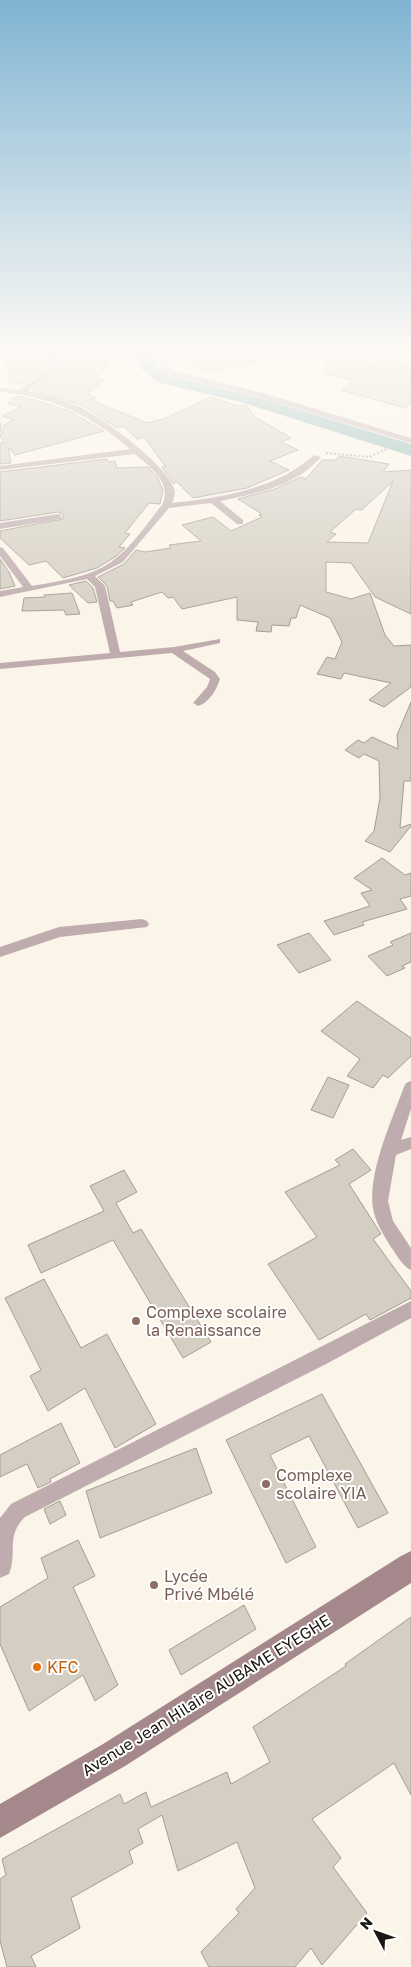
<svg xmlns="http://www.w3.org/2000/svg" width="411" height="1967" viewBox="0 0 411 1967" font-family="'Golos Text',sans-serif">
  <style>
    .water { fill: #84b3b3 }
    .building { fill: #d5cfc3; stroke: #a49e92; fill-rule: evenodd }
    .lines { fill: none; stroke-linecap: round; stroke-linejoin: round }
    .path { stroke: #aba59c; stroke-width: 2; stroke-dasharray: 2 2; stroke-linecap: butt }
    .service { stroke: #bfacaf; stroke-width: 4 }
    .minor { fill: #bfacaf; fill-rule: evenodd }
    .secondary { fill: #a4888c; fill-rule: evenodd }
    .education-dot { fill: #8d6e63; stroke: #fff; stroke-width: 2 }
    .food-dot { fill: #e8710a; stroke: #fff; stroke-width: 2 }
    .labels { text-anchor: middle; stroke-width: 4; stroke-linejoin: round; paint-order: stroke }
    .near-education-label { font-size: 16px; fill: #785e54; stroke: #fff; text-anchor: start }
    .near-food-label { font-size: 16px; fill: #c56008; stroke: #fff; text-anchor: start }
    .near-street-label { font-size: 16px; fill: #1b1814; stroke: #fff }
  </style>
  <rect width="100%" height="100%" fill="#fbf4e8"/>
  <!-- water -->
  <path class="water" d="M138 350H156L155 361 157 367 170 376 260 398 411 444V456L244 403 157 382 141 369 137 361Z"/>
  <!-- building -->
  <path class="building" d="M4 350H48V357L40 372 25 384H10Z
    M60 350 104 351 107 362 106 369 95 378 104 380 88 394 97 398 91 400 147 423 164 419 211 397 237 406 246 405 255 417 291 438 281 442 298 450 270 461 289 470 247 488 193 498 176 481 174 484 162 467H166L144 437 137 439 123 426 117 428 87 408 73 402 32 390 54 370Z
    M200 350H285L286 356 204 373 191 361Z
    M329 359 373 364 383 359 411 367V403L405 408 341 390 354 380 323 374Z
    M17 396 36 400 69 411 104 431 15 455 8 447 11 463 0 464V443H4L0 435 3 432 4 425 14 420 2 416 22 406 7 404Z
    M339 456 389 464 383 472 411 470V614L375 597 351 563 326 562V592L351 599 370 593 385 635 394 646 411 645V687L384 707 369 700 391 683 344 673 341 679 317 674 327 657 335 659 342 642 330 618 300 605 296 618H291L289 626 272 625 271 632 256 631 258 622 237 620V597L182 609 173 597 168 598 162 592 131 602 133 605 117 608 113 601H110L107 586 98 577 124 564 136 550 145 552 171 548 169 545 201 541 182 525 213 517 231 531 262 517 259 515 262 514 238 499 275 489 301 477 306 479 322 460H336ZM393 481 368 543 327 542 336 534 330 532 356 509 362 510Z
    M107 459 108 462 115 461 117 468 148 467 157 477 163 490 160 504 149 503 125 533 130 534 119 547 125 548 115 557 97 568 63 578 46 561 29 565 0 538V531L63 519V514L58 512 0 521V472Z
    M0 559 9 572 15 586 0 589Z
    M86 581 93 588 97 602 88 603 69 585Z
    M72 593 80 614 66 615 64 610 22 611 24 598 45 597 44 595Z
    M411 702V781H404L400 828 411 824V826L390 852 365 841 374 831 380 798 379 761 364 754 359 758 345 750 358 740 364 743 372 737 398 749 397 735Z
    M382 858 405 875 411 873V896L400 899 407 909 362 922 364 925 334 935 324 921 370 906 361 893 372 890 354 878Z
    M309 933 331 960 299 973 277 945Z
    M411 933V962L402 966 405 968 387 976 368 956 393 945 390 942Z
    M357 1001 411 1038V1056L388 1078 383 1075 373 1088 347 1076 360 1059 321 1031Z
    M328 1077 349 1085 333 1118 311 1110Z
    M353 1149 371 1170 349 1184 381 1234 373 1239 411 1291V1298L370 1320 366 1314 319 1340 268 1264 317 1237 285 1192 340 1165 335 1160Z
    M124 1170 137 1192 116 1203 133 1233 141 1229 211 1342 183 1358 113 1240 41 1273 28 1245 104 1211 90 1186Z
    M44 1279 81 1348 107 1334 156 1424 115 1448 85 1388 48 1411 30 1376 41 1370 5 1298Z
    M322 1394 388 1513 358 1528 309 1436 270 1455 316 1547 286 1563 226 1440Z
    M61 1423 80 1463 50 1479 51 1482 38 1488 27 1464 0 1477V1455Z
    M196 1448 212 1493 100 1538 86 1491Z
    M60 1501 66 1515 50 1524 44 1509Z
    M78 1540 95 1576 73 1587 118 1685 95 1701 83 1675 29 1711 0 1644V1607L48 1578 41 1558Z
    M244 1605 256 1629 181 1675 169 1650Z
    M411 1617V1795L394 1763 312 1819 341 1858 333 1867 367 1913 322 1965 311 1948 295 1967H209L201 1952 239 1913 236 1909 255 1888 237 1842 178 1871 162 1815 138 1829 143 1843 129 1851 133 1863 71 1898 80 1928 31 1956 36 1967H7L0 1941V1879L6 1875 2 1859 120 1794 124 1804 146 1792 151 1807 227 1772 231 1784 270 1762 253 1727 346 1666 345 1664Z"/>
  <g class="lines">
    <!-- path -->
    <path class="path" d="M326 453 369 457 392 446"/>
    <!-- service -->
    <path class="service" d="M0 424V431"/>
    <!-- minor -->
    <path class="minor" d="M50 350H58C58 370 42 380 28 391 48 395 68 401 86 410 108 422 166 465 174 488 176 493 174 498 172 503 222 497 275 490 314 455L321 457C296 486 256 494 220 501L243 520V524H237L211 503 169 508 123 562 95 576 105 586 120 652 174 647 220 639V643L183 651 215 672 220 679C217 689 209 703 198 706L193 703 207 687 210 679 172 653 0 669V663L110 653 95 587 87 579 0 597V591L23 587 0 556V547L3 548 32 586C59 581 94 577 116 558 134 544 148 522 162 505 173 483 150 467 135 454L0 470V466L130 449C92 416 51 396 0 392V388L20 390C35 379 51 370 50 350Z
      M158 350H165L166 365 175 371 263 393 411 438V443L258 397 169 375 159 366Z
      M58 514 61 515V519L0 529V523Z
      M142 919 147 921 149 924 147 927 60 937 0 957V947L59 927Z
      M411 1081V1109L401 1140 411 1137V1149L396 1155 388 1201 393 1221 411 1248V1270C402 1266 397 1255 391 1247 385 1237 377 1225 374 1213 365 1178 392 1120 404 1087L406 1083Z
      M411 1301V1318L328 1363 25 1517C5 1537 18 1552 9 1574L0 1578V1518L11 1504Z"/>
    <!-- secondary -->
    <path class="secondary" d="M411 1551V1583L125 1766 0 1838V1804L103 1744 401 1556Z"/>
  </g>
  <!-- sky -->
  <linearGradient id="sky" x2="0" y2="1"><stop stop-color="#80b4d3"/><stop offset="0.56" stop-color="#fdfaf5"/><stop offset="1" stop-color="#fdfaf5" stop-opacity="0"/></linearGradient>
  <rect width="411" height="626" fill="url(#sky)"/>
  <!-- markers -->
  <g class="education-dot">
    <circle cx="136" cy="1321" r="5"/>
    <circle cx="266" cy="1484" r="5"/>
    <circle cx="154" cy="1585" r="5"/>
  </g>
  <circle class="food-dot" cx="37" cy="1667" r="5"/>
  <g class="labels">
    <!-- near-education labels -->
    <g class="near-education-label">
      <text x="146" y="1318">Complexe scolaire<tspan x="146" dy="18">la Renaissance</tspan></text>
      <text x="276" y="1481">Complexe<tspan x="276" dy="18">scolaire YIA</tspan></text>
      <text x="164" y="1582">Lycée<tspan x="164" dy="18">Privé Mbélé</tspan></text>
    </g>
    <!-- near-food labels -->
    <g class="near-food-label">
      <text x="47" y="1673">KFC</text>
    </g>
    <!-- near-street labels -->
    <g class="near-street-label">
      <text transform="translate(206 1695) rotate(-32)" y="6">Avenue Jean Hilaire AUBAME EYEGHE</text>
    </g>
  </g>
  <!-- north arrow -->
  <g transform="translate(376 1932) rotate(311)" stroke="#ffffff" stroke-width="4" paint-order="stroke">
  <path d="M0-4L9 19L0 12L-9 19Z" fill="#1b1814"/>
  <text y="-8" font-size="14" font-weight="bold" text-anchor="middle" fill="#1b1814">N</text>
  </g>
</svg>
